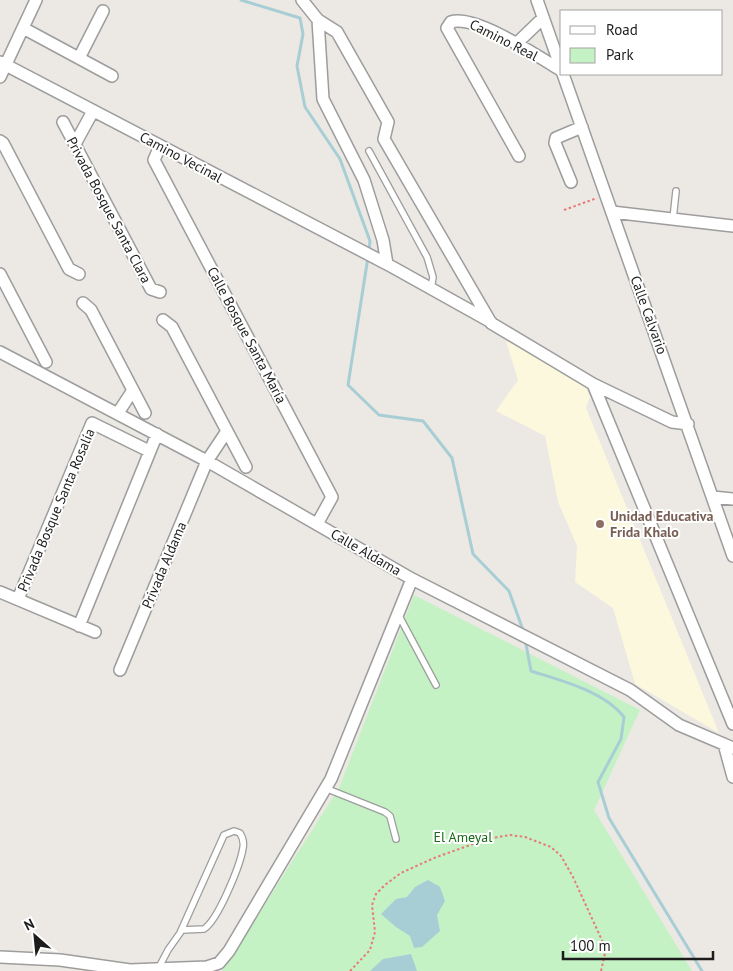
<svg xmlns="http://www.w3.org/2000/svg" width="733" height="971" viewBox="0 0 733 971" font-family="'PT Sans',sans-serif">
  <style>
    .education { fill: #fbf8dd }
    .park { fill: #c4f2c4 }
    .water { fill: #a8ced5 }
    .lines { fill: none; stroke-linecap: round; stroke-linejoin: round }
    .stream { stroke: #a8ced5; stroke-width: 3 }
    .lane-casing { stroke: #9d9d9d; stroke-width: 8 }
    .street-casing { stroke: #9d9d9d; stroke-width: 14 }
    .path { stroke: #e87977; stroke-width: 2; stroke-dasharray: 2.5 2.5; stroke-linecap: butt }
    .lane { stroke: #fff; stroke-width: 5.5 }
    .street { stroke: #fff; stroke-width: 11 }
    .education-dot { fill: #8d6e63; stroke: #fff; stroke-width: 2 }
    .labels { text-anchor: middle; stroke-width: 4; stroke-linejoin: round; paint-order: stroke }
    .street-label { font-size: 14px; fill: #1c1c1c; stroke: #fff }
    .education-label { font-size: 14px; font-weight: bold; fill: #785e54; stroke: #fff; text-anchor: start }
    .park-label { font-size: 14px; fill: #186c18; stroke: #fff }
  </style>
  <rect width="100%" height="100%" fill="#ece8e3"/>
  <!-- education -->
  <path class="education" d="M506 341 582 379 590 397 586 408 719 733 635 684 613 608 575 582 577 546 558 502 545 436 496 411 518 380Z"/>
  <!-- park -->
  <path class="park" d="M414 595 640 710 594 810 692 971H222L339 788Z"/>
  <!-- water -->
  <path class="water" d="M428 880 440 887 445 901 437 915 440 931 422 947 414 948 410 936 396 927 381 914 396 899 407 897 415 887Z
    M411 954 417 971H370L383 959Z"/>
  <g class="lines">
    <!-- stream -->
    <path class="stream" d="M241 0 300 18 303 34 297 66 305 107 340 159 370 241 369 251
      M368 257 348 385 379 415 423 421 452 458 473 554 509 591 524 633
      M525 639 531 671C562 681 604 691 624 717L621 739 598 782 609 818 702 971"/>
    <defs>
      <path id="lane" d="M369 151 427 257 433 277 431 289
        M673 219 676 191
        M398 614 436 685
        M325 788 385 812 390 816 396 839
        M158 969 168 950 180 933 224 835 234 831 240 833C243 838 244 843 243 848 240 866 218 920 204 929L182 930"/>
      <path id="street" d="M302 0 318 20 323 99 364 180 383 240 387 264
        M537 0 562 71
        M318 20 337 32 388 122 384 139 491 323 593 384 672 422 688 424
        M23 28 112 76
        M516 44 543 18
        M79 58 103 11
        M0 62 387 264 491 322
        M563 74 733 556
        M0 77 36 0
        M63 122 151 289 160 292
        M0 141 3 143 69 269 79 274
        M75 144 93 111
        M160 146 154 160 332 497 317 524
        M519 156 447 28 451 22C475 14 539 57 562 71
        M571 182 555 143 556 138 582 127
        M612 212 733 226
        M0 274 46 362
        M83 303 91 310 145 413
        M163 320 172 327 246 467
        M0 352 207 461 412 579 630 690 679 725 733 748
        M593 384 733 724
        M118 413 133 390
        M713 497 733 499
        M0 592 95 632
        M18 599 92 423 149 451
        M79 626 157 434
        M120 670 207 461 227 431
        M724 744 733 777
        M0 957 60 960 130 970 207 967 219 963 229 951 331 779 412 579"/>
    </defs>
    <!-- lane casing -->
    <use href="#lane" class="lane-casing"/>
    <!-- street casing -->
    <use href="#street" class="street-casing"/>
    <!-- path -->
    <path class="path" d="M564 210 597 198
      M350 971 370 950 375 932 372 905 376 894 385 885 401 873 434 858 487 839 510 835 525 837 551 847 561 856 573 877 606 949 601 971"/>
    <!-- lane -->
    <use href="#lane" class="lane"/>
    <!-- street -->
    <use href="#street" class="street"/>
  </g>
  <!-- markers -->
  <circle class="education-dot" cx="600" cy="524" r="5"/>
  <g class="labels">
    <!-- street labels -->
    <g class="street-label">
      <text transform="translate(504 40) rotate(27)" y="5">Camino Real</text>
      <text transform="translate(181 157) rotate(28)" y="5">Camino Vecinal</text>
      <text transform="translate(109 210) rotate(62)" y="5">Privada Bosque Santa Clara</text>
      <text transform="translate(649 315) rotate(70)" y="5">Calle Calvario</text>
      <text transform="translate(247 335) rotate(62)" y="5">Calle Bosque Santa María</text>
      <text transform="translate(56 510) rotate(-67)" y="5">Privada Bosque Santa Rosalía</text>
      <text transform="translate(366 552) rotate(30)" y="5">Calle Aldama</text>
      <text transform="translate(164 565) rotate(-67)" y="5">Privada Aldama</text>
    </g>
    <!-- education labels -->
    <g class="education-label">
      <text x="610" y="521">Unidad Educativa<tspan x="610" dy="16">Frida Khalo</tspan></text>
    </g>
    <!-- park labels -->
    <g class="park-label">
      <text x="463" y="842">El Ameyal</text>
    </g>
  </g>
  <!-- legend -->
  <rect x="560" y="10" width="162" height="65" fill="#ffffff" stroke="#a4a4a4"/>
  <rect x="570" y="26" width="25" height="8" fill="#ffffff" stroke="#a4a4a4"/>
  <text x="606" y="35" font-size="15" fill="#1c1c1c">Road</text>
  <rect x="570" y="48" width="25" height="15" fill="#c4f2c4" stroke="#a4a4a4"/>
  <text x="606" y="60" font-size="15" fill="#1c1c1c">Park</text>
  <!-- north arrow -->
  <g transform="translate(35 936) rotate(333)" stroke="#ffffff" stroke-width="4" paint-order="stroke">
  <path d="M0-4L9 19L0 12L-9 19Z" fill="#1c1c1c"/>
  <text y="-8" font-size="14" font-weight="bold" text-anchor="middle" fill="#1c1c1c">N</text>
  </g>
  <!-- scale -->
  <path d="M563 951v8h150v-8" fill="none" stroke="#1c1c1c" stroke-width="2.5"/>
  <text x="570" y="951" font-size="15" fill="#1c1c1c" stroke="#ffffff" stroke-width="4" paint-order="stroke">100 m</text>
</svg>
